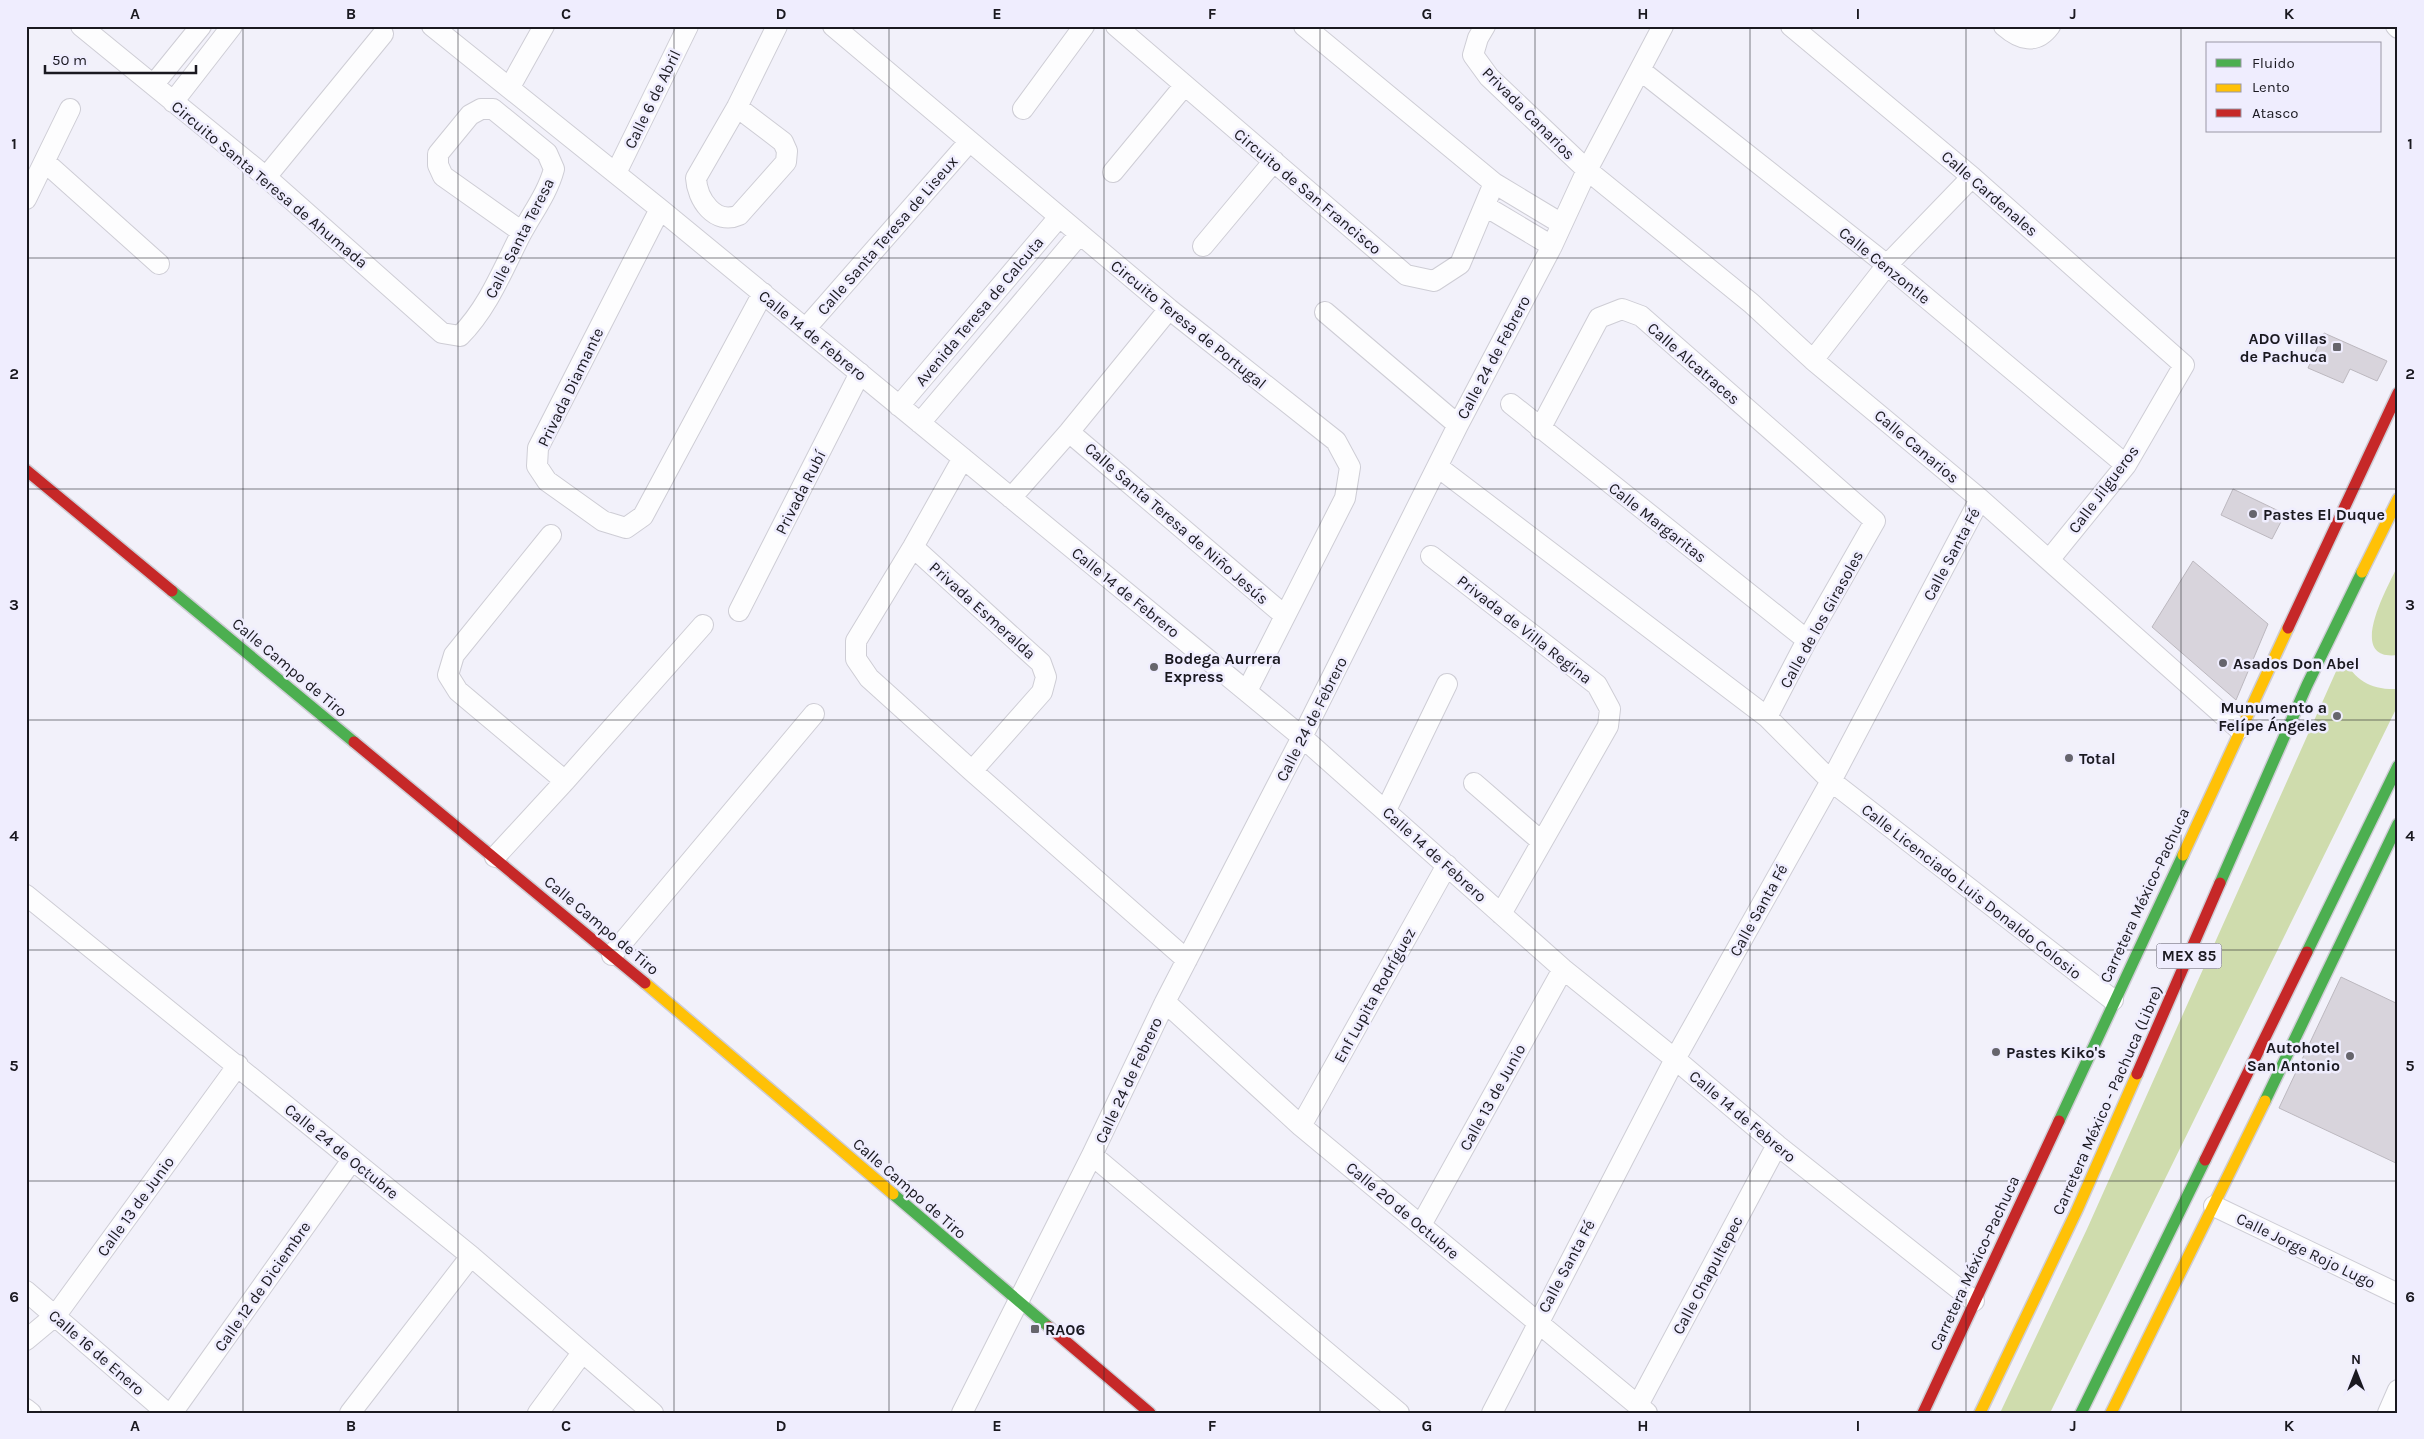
<svg xmlns="http://www.w3.org/2000/svg" width="2424" height="1439" viewBox="0 0 2424 1439" font-family="Karla,sans-serif">
  <style>
    .forest { fill: #cfdcad }
    .building { fill: #d8d4dc; stroke: #bcb8bf }
    .lines { fill: none; stroke-linecap: round; stroke-linejoin: round }
    .street-casing { stroke: #cecdd5; stroke-width: 22 }
    .fast-casing { stroke: #cecdd5; stroke-width: 14 }
    .slow-casing { stroke: #cecdd5; stroke-width: 14 }
    .jam-casing { stroke: #cecdd5; stroke-width: 14 }
    .street { stroke: #fdfdfe; stroke-width: 20 }
    .fast { stroke: #4caf50; stroke-width: 11 }
    .slow { stroke: #ffc107; stroke-width: 11 }
    .jam { stroke: #c62828; stroke-width: 11 }
    .grid { fill: none; stroke: #1a1920; stroke-width: 1; stroke-opacity: 0.55 }
    .poi-dot { fill: #66656c; stroke: #efedfe; stroke-width: 2 }
    .labels { text-anchor: middle; stroke-width: 5; stroke-linejoin: round; paint-order: stroke }
    .shield { fill: #efedfe; stroke: #5a5963; stroke-width: 1 }
    .shield-label { font-size: 15px; font-weight: bold; fill: #1a1920 }
    .street-label { font-size: 16px; fill: #1a1920; stroke: #efedfe }
    .poi-label { font-size: 16px; font-weight: bold; fill: #1a1920; stroke: #efedfe; text-anchor: start }
    .neatline { fill: none; stroke: #1a1920; stroke-width: 2 }
    .grid-label { font-size: 16px; text-anchor: middle; font-weight: bold; fill: #1a1920 }
  </style>
  <rect width="100%" height="100%" fill="#f2f1fa"/>
  <!-- forest -->
  <path class="forest" d="M2398 565V655C2344 662 2389 585 2398 565Z
    M2342 658C2357 681 2370 690 2398 689V705L2050 1413H2000L2087 1229Z"/>
  <!-- building -->
  <path class="building" d="M2324 333 2387 361 2377 381 2350 369 2343 383 2308 368Z
    M2233 489 2285 514 2272 539 2221 515Z
    M2193 561 2268 624 2236 700 2152 627Z
    M2341 977 2398 1004V1164L2279 1108Z"/>
  <g class="lines">
    <defs>
      <path id="street" d="M81 26 266 177 442 333 460 336C488 308 503 269 521 234 533 212 548 192 554 169L547 153 493 109H481L470 115 438 154V165L443 176 522 232
        M432 26 660 209 1302 737 1563 969 1675 1059 1777 1145 1974 1301
        M833 26 1169 309 1336 441 1350 467 1345 498 1247 691
        M1116 26 1406 275 1434 281 1460 264 1494 183
        M1304 26 1494 183 1562 224
        M1485 26 1478 38 1473 55 1489 77 1587 170 1751 303 1813 360 1980 499 2239 729
        M1791 26 1972 177 2184 365 2126 465 2049 560
        M2004 26C2020 40 2036 45 2050 26
        M2396 26 2398 28
        M1640 70 1887 265 2126 465
        M154 84 201 26
        M510 87 544 26
        M173 102 232 26
        M737 107 783 142 787 151 786 162 739 215C715 226 697 199 696 178L737 107 777 26
        M1023 109 1084 26
        M45 162 159 264
        M1113 172 1184 86
        M616 173 688 26
        M266 177 383 34
        M26 199 70 109
        M1485 206 1552 246
        M660 209 538 448 537 466 547 481 603 521 626 528 643 516 763 293
        M1203 246 1274 161
        M1325 312 1458 425
        M806 328 969 142
        M1813 360 1887 265 1972 177
        M1511 404 1807 640
        M899 406 1059 217
        M920 423 1079 235
        M1540 429 1599 318 1622 309 1641 316 1875 521 1807 640 1767 717
        M1069 432 1284 615
        M963 458 913 547 856 641V659L869 678 972 771 1187 960
        M1438 467 1767 717 1831 781 2113 1000
        M1011 498 1069 432 1169 309
        M551 535 454 655 448 675 458 691 565 781
        M913 547 1041 663 1046 677 1042 692 972 771
        M1431 556 1597 685 1610 709 1608 726 1501 914
        M739 611 860 373
        M1474 783 1542 842
        M1386 810 1447 684
        M495 857 565 781 703 625
        M26 895 471 1256 653 1413
        M612 955 814 714
        M1165 1002 1301 1126 1647 1413
        M1301 1126 1447 865
        M1092 1155 1399 1413
        M2214 1206 2398 1294
        M1421 1225 1563 969
        M26 1291 167 1413
        M26 1340 56 1315 238 1065
        M1638 1405 1777 1145
        M26 1409 31 1413
        M172 1413 352 1160
        M350 1413 471 1256
        M538 1413 582 1353
        M962 1413 1092 1155 1165 1002 1302 737 1458 425 1552 246 1587 170 1663 26
        M1492 1413 1675 1059 1831 781 1980 499
        M2388 1413 2398 1390"/>
      <path id="fast" d="M172 591 354 742
        M2220 883 2307 685 2362 572
        M2307 952 2398 766
        M2265 1101 2398 824
        M2059 1121 2183 855
        M893 1194 1049 1327
        M2081 1413 2205 1160"/>
      <path id="slow" d="M2362 572 2398 499
        M2183 855 2288 628
        M645 983 893 1194
        M1980 1413 2077 1210 2137 1074
        M2111 1413 2265 1101"/>
      <path id="jam" d="M26 470 172 591
        M2288 628 2398 393
        M354 742 645 983
        M2137 1074 2220 883
        M2205 1160 2307 952
        M1049 1327 1150 1413
        M1923 1413 2059 1121"/>
    </defs>
    <!-- street casing -->
    <use href="#street" class="street-casing"/>
    <!-- fast casing -->
    <use href="#fast" class="fast-casing"/>
    <!-- slow casing -->
    <use href="#slow" class="slow-casing"/>
    <!-- jam casing -->
    <use href="#jam" class="jam-casing"/>
    <!-- street -->
    <use href="#street" class="street"/>
    <!-- fast -->
    <use href="#fast" class="fast"/>
    <!-- slow -->
    <use href="#slow" class="slow"/>
    <!-- jam -->
    <use href="#jam" class="jam"/>
  </g>
  <!-- grid -->
  <path class="grid" d="M243 26V1413M458 26V1413M674 26V1413M889 26V1413M1104 26V1413M1320 26V1413M1535 26V1413M1750 26V1413M1966 26V1413M2181 26V1413M26 258H2398M26 489H2398M26 720H2398M26 950H2398M26 1181H2398"/>
  <!-- markers -->
  <g class="poi-dot">
    <rect x="2332" y="342" width="10" height="10" rx="2.5"/>
    <circle cx="2253" cy="514" r="5"/>
    <circle cx="2223" cy="663" r="5"/>
    <circle cx="1154" cy="667" r="5"/>
    <circle cx="2337" cy="716" r="5"/>
    <circle cx="2069" cy="758" r="5"/>
    <circle cx="1996" cy="1052" r="5"/>
    <circle cx="2350" cy="1056" r="5"/>
    <rect x="1030" y="1324" width="10" height="10" rx="2.5"/>
  </g>
  <g class="labels">
    <!-- shield labels -->
    <rect class="shield" x="2156.5" y="943.5" width="65" height="25" rx="4"/>
    <g class="shield-label">
      <text x="2189" y="961">MEX 85</text>
    </g>
    <!-- street labels -->
    <g class="street-label">
      <text transform="translate(652 99) rotate(-64)" y="6">Calle 6 de Abril</text>
      <text transform="translate(1529 113) rotate(45)" y="6">Privada Canarios</text>
      <text transform="translate(270 184) rotate(40)" y="6">Circuito Santa Teresa de Ahumada</text>
      <text transform="translate(1308 191) rotate(40)" y="6">Circuito de San Francisco</text>
      <text transform="translate(1990 193) rotate(41)" y="6">Calle Cardenales</text>
      <text transform="translate(887 235) rotate(-49)" y="6">Calle Santa Teresa de Liseux</text>
      <text transform="translate(519 238) rotate(-63)" y="6">Calle Santa Teresa</text>
      <text transform="translate(1885 265) rotate(39)" y="6">Calle Cenzontle</text>
      <text transform="translate(979 311) rotate(-50)" y="6">Avenida Teresa de Calcuta</text>
      <text transform="translate(1189 324) rotate(39)" y="6">Circuito Teresa de Portugal</text>
      <text transform="translate(813 335) rotate(39)" y="6">Calle 14 de Febrero</text>
      <text transform="translate(1493 357) rotate(-62)" y="6">Calle 24 de Febrero</text>
      <text transform="translate(1694 363) rotate(41)" y="6">Calle Alcatraces</text>
      <text transform="translate(570 387) rotate(-64)" y="6">Privada Diamante</text>
      <text transform="translate(1917 446) rotate(40)" y="6">Calle Canarios</text>
      <text transform="translate(2103 489) rotate(-53)" y="6">Calle Jilgueros</text>
      <text transform="translate(800 492) rotate(-63)" y="6">Privada Rubí</text>
      <text transform="translate(1658 522) rotate(38)" y="6">Calle Margaritas</text>
      <text transform="translate(1177 523) rotate(41)" y="6">Calle Santa Teresa de Niño Jesús</text>
      <text transform="translate(1951 554) rotate(-62)" y="6">Calle Santa Fé</text>
      <text transform="translate(1126 592) rotate(39)" y="6">Calle 14 de Febrero</text>
      <text transform="translate(983 610) rotate(42)" y="6">Privada Esmeralda</text>
      <text transform="translate(1821 619) rotate(-61)" y="6">Calle de los Girasoles</text>
      <text transform="translate(1525 629) rotate(38)" y="6">Privada de Villa Regina</text>
      <text transform="translate(290 667) rotate(40)" y="6">Calle Campo de Tiro</text>
      <text transform="translate(1311 719) rotate(-63)" y="6">Calle 24 de Febrero</text>
      <text transform="translate(1435 854) rotate(42)" y="6">Calle 14 de Febrero</text>
      <text transform="translate(1972 891) rotate(38)" y="6">Calle Licenciado Luis Donaldo Colosio</text>
      <text transform="translate(2144 895) rotate(-65)" y="6">Carretera México-Pachuca</text>
      <text transform="translate(1758 910) rotate(-61)" y="6">Calle Santa Fé</text>
      <text transform="translate(602 925) rotate(40)" y="6">Calle Campo de Tiro</text>
      <text transform="translate(1374 995) rotate(-61)" y="6">Enf Lupita Rodríguez</text>
      <text transform="translate(1128 1080) rotate(-65)" y="6">Calle 24 de Febrero</text>
      <text transform="translate(1492 1097) rotate(-61)" y="6">Calle 13 de Junio</text>
      <text transform="translate(2107 1100) rotate(-66)" y="6">Carretera México - Pachuca (Libre)</text>
      <text transform="translate(1743 1116) rotate(40)" y="6">Calle 14 de Febrero</text>
      <text transform="translate(342 1151) rotate(39)" y="6">Calle 24 de Octubre</text>
      <text transform="translate(910 1188) rotate(41)" y="6">Calle Campo de Tiro</text>
      <text transform="translate(135 1206) rotate(-54)" y="6">Calle 13 de Junio</text>
      <text transform="translate(1403 1210) rotate(40)" y="6">Calle 20 de Octubre</text>
      <text transform="translate(2306 1250) rotate(26)" y="6">Calle Jorge Rojo Lugo</text>
      <text transform="translate(1974 1263) rotate(-65)" y="6">Carretera México-Pachuca</text>
      <text transform="translate(1566 1266) rotate(-62)" y="6">Calle Santa Fé</text>
      <text transform="translate(1707 1275) rotate(-62)" y="6">Calle Chapultepec</text>
      <text transform="translate(262 1286) rotate(-55)" y="6">Calle 12 de Diciembre</text>
      <text transform="translate(97 1352) rotate(41)" y="6">Calle 16 de Enero</text>
    </g>
    <!-- poi labels -->
    <g class="poi-label">
      <text x="2327" y="344" text-anchor="end">ADO Villas<tspan x="2327" dy="18">de Pachuca</tspan></text>
      <text x="2263" y="520">Pastes El Duque</text>
      <text x="1164" y="664">Bodega Aurrera<tspan x="1164" dy="18">Express</tspan></text>
      <text x="2233" y="669">Asados Don Abel</text>
      <text x="2327" y="713" text-anchor="end">Munumento a<tspan x="2327" dy="18">Felípe Ángeles</tspan></text>
      <text x="2079" y="764">Total</text>
      <text x="2340" y="1053" text-anchor="end">Autohotel<tspan x="2340" dy="18">San Antonio</tspan></text>
      <text x="2006" y="1058">Pastes Kiko's</text>
      <text x="1045" y="1335">RA06</text>
    </g>
  </g>
  <!-- border -->
  <rect width="2424" height="1439" fill="none" stroke="#efedfe" stroke-width="55"/>
  <!-- legend -->
  <rect x="2206" y="42" width="175" height="90" fill="#efedfe" stroke="#9a98a5"/>
  <rect x="2216" y="59" width="25" height="8" fill="#4caf50" stroke="#9a98a5"/>
  <text x="2252" y="68" font-size="15" fill="#1a1920">Fluido</text>
  <rect x="2216" y="84" width="25" height="8" fill="#ffc107" stroke="#9a98a5"/>
  <text x="2252" y="92" font-size="15" fill="#1a1920">Lento</text>
  <rect x="2216" y="109" width="25" height="8" fill="#c62828" stroke="#9a98a5"/>
  <text x="2252" y="118" font-size="15" fill="#1a1920">Atasco</text>
  <!-- north arrow -->
  <g transform="translate(2356 1372)" stroke="#efedfe" stroke-width="4" paint-order="stroke">
  <path d="M0-4L9 19L0 12L-9 19Z" fill="#1a1920"/>
  <text y="-8" font-size="14" font-weight="bold" text-anchor="middle" fill="#1a1920">N</text>
  </g>
  <!-- scale -->
  <path d="M45 65v8h151v-8" fill="none" stroke="#1a1920" stroke-width="2.5"/>
  <text x="52" y="65" font-size="15" fill="#1a1920" stroke="#efedfe" stroke-width="4" paint-order="stroke">50 m</text>
  <rect x="28" y="28" width="2368" height="1384" class="neatline"/>
  <g class="grid-label">
    <text x="135" y="19">A</text>
    <text x="351" y="19">B</text>
    <text x="566" y="19">C</text>
    <text x="781" y="19">D</text>
    <text x="997" y="19">E</text>
    <text x="1212" y="19">F</text>
    <text x="1427" y="19">G</text>
    <text x="1643" y="19">H</text>
    <text x="1858" y="19">I</text>
    <text x="2073" y="19">J</text>
    <text x="2289" y="19">K</text>
    <text x="14" y="149">1</text>
    <text x="2410" y="149">1</text>
    <text x="14" y="379">2</text>
    <text x="2410" y="379">2</text>
    <text x="14" y="610">3</text>
    <text x="2410" y="610">3</text>
    <text x="14" y="841">4</text>
    <text x="2410" y="841">4</text>
    <text x="14" y="1071">5</text>
    <text x="2410" y="1071">5</text>
    <text x="14" y="1302">6</text>
    <text x="2410" y="1302">6</text>
    <text x="135" y="1431">A</text>
    <text x="351" y="1431">B</text>
    <text x="566" y="1431">C</text>
    <text x="781" y="1431">D</text>
    <text x="997" y="1431">E</text>
    <text x="1212" y="1431">F</text>
    <text x="1427" y="1431">G</text>
    <text x="1643" y="1431">H</text>
    <text x="1858" y="1431">I</text>
    <text x="2073" y="1431">J</text>
    <text x="2289" y="1431">K</text>
  </g>
</svg>
